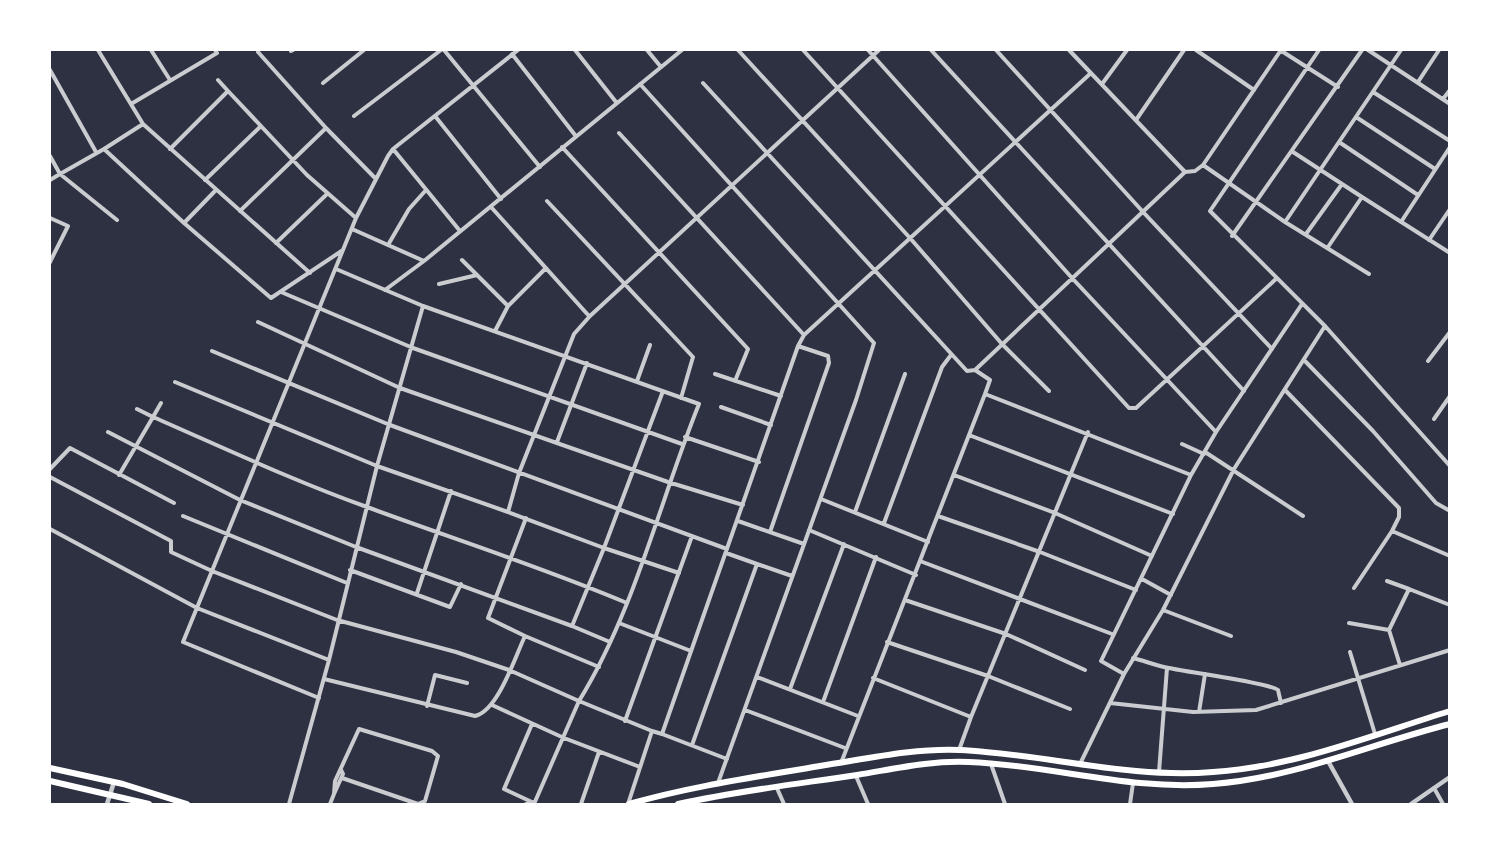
<svg xmlns="http://www.w3.org/2000/svg" width="1499" height="854" viewBox="0 0 1499 854" font-family="Poppins,sans-serif">
  <style>
    .lines { fill: none; stroke-linecap: round; stroke-linejoin: round }
    .minor { stroke: #caccd0; stroke-width: 4 }
    .tertiary { stroke: #caccd0; stroke-width: 4.5 }
    .primary { stroke: #fff; stroke-width: 6 }
  </style>
  <rect width="100%" height="100%" fill="#2d3142"/>
  <g class="lines">
    <!-- minor -->
    <path class="minor" d="M98 50 143 124 310 273
      M151 50 170 80
      M444 50 540 167
      M575 50 616 102
      M647 50 661 67
      M738 50 910 238 1002 344 1049 391
      M803 50 1129 408H1136L1277 278
      M868 50 1072 278 1216 432
      M931 50 1244 391
      M996 50 1144 213 1272 349
      M1069 50 1185 172
      M1196 50 1254 90
      M1280 50 1338 87
      M1319 50 1210 211 1325 326 1450 466
      M1368 50 1450 104
      M291 51 293 50
      M512 54 575 135
      M50 70 96 152
      M1418 82 1439 50
      M323 83 364 50
      M703 83 967 371 975 370 1185 172 1195 171 1203 165 1281 50
      M640 84 874 343 856 400 718 783
      M1102 84 1127 50
      M228 91 307 175 356 218
      M1373 92 1450 141
      M1443 99 1450 90
      M131 104 217 53 215 50
      M354 116 441 50
      M435 116 501 199
      M1356 117 1435 169
      M1136 120 1184 50
      M143 124 104 149 184 223 271 298 343 250
      M326 128 376 179
      M619 133 804 335
      M1339 142 1418 195
      M562 147 748 349 735 381
      M170 149 228 91 218 80
      M393 149 460 231
      M1293 152 1362 197
      M50 156 60 174 104 149
      M1203 165 1285 222 1369 274
      M50 180 60 174 117 220
      M205 180 261 126
      M547 201 693 357 681 398
      M491 207 589 316
      M240 211 326 128 258 52
      M50 218 68 226 50 262
      M1285 222 1401 50
      M1401 222 1450 147
      M184 223 215 191
      M352 229 424 261 682 50
      M1306 234 1342 184
      M1232 236 1362 50
      M1429 240 1450 209
      M276 243 327 194
      M388 245 409 209 426 190
      M1328 247 1362 197 1450 253
      M462 260 508 306
      M336 269 423 306 699 404C659 503 635 610 579 701L652 731
      M439 284 477 275
      M385 290 424 261
      M281 292 413 348 682 444
      M258 322 400 388 668 482 743 505
      M495 331 508 306 546 268
      M212 351 390 425 727 549
      M1304 360 1373 431 1436 503 1450 511
      M1428 361 1450 332
      M975 370 990 380 985 394
      M715 374 781 396
      M637 381 650 345
      M175 382 377 466 508 512 519 473 574 334 590 316 879 50
      M1285 390 1399 508V517L1392 531 1450 556
      M663 391 604 548 679 573
      M161 403 153 417C224 448 294 481 367 507 454 539 542 567 627 603
      M721 407 771 425
      M1434 419 1450 396
      M108 432 240 500 356 547 572 626 604 548 508 512
      M969 435 1173 514
      M685 437 759 462
      M557 442 587 363
      M1182 444 1204 454
      M1205 452 1303 516
      M50 469 70 448 174 503
      M119 475 153 417 137 409
      M954 475 1055 513 1152 556
      M50 477 171 541V552L212 571 337 620 456 652 509 670 579 701 534 804
      M821 499 928 542
      M855 512 905 374
      M183 516 347 583
      M938 516 1040 552 1136 590
      M738 521 804 544
      M884 523 942 367 951 355
      M50 529 197 608 329 660
      M809 530 916 575
      M770 532 829 363 828 356 798 346
      M920 561 1112 634
      M757 564 792 576
      M350 570 450 607 461 584
      M1142 579 1171 595
      M1387 581 1409 589
      M1354 588 1392 531
      M417 593 451 491
      M905 600 1006 634 1085 670
      M1163 610 1231 636
      M619 623 691 651
      M1349 623 1389 630
      M572 626 610 642
      M525 636 488 618 526 518
      M887 642 988 676 1070 709
      M1350 652 1375 734
      M1133 658C1145 661 1157 666 1169 668 1186 672 1270 683 1278 690L1281 703
      M1400 665 1389 630 1409 589 1450 605
      M1124 674 1101 661 1191 475 1216 432 1302 304
      M757 677 858 716
      M873 678 971 717 959 750
      M324 679 475 716C498 711 515 657 525 636L599 667
      M790 689 844 544
      M319 698 183 642 356 218 388 156 393 149 518 50
      M823 702 876 557
      M1110 703 1193 712 1256 710 1450 650
      M492 705 564 738 640 767
      M427 706 435 675 467 683
      M745 710 845 748
      M1199 712 1205 674
      M971 717 1088 432
      M625 721 692 536
      M532 724 504 789 534 803
      M662 734 727 759
      M692 745 757 564 726 553
      M841 763 985 394 1191 475
      M991 764 1005 804
      M1080 764 1124 674 1163 610 1234 469 1325 326
      M341 770 343 774 334 794 335 781 359 729 432 751 438 756 425 801 418 804 342 778
      M1159 772 1167 668
      M856 776 868 804
      M776 786 784 804
      M1434 788 1443 804
      M289 804 329 660 377 466 423 306
      M330 804 334 794
      M526 804H530
      M581 804 599 752
      M628 804 652 731 662 734 798 346 804 335 1091 73
      M1130 804 1133 783"/>
    <!-- tertiary -->
    <path class="tertiary" d="M1328 761 1352 804
      M107 804 114 782
      M1411 804 1450 777"/>
    <!-- primary -->
    <path class="primary" d="M50 768 123 784 187 804
      M50 781 149 804
      M629 804C692 786 756 777 820 766 866 759 913 748 960 750 1044 754 1128 779 1213 772 1294 767 1372 735 1450 711
      M678 804C737 791 797 784 857 775 894 769 931 760 969 762 1051 765 1130 791 1213 784 1295 778 1370 744 1450 724"/>
  </g>
  <!-- border -->
  <rect width="1499" height="854" fill="none" stroke="#ffffff" stroke-width="102"/>
</svg>
